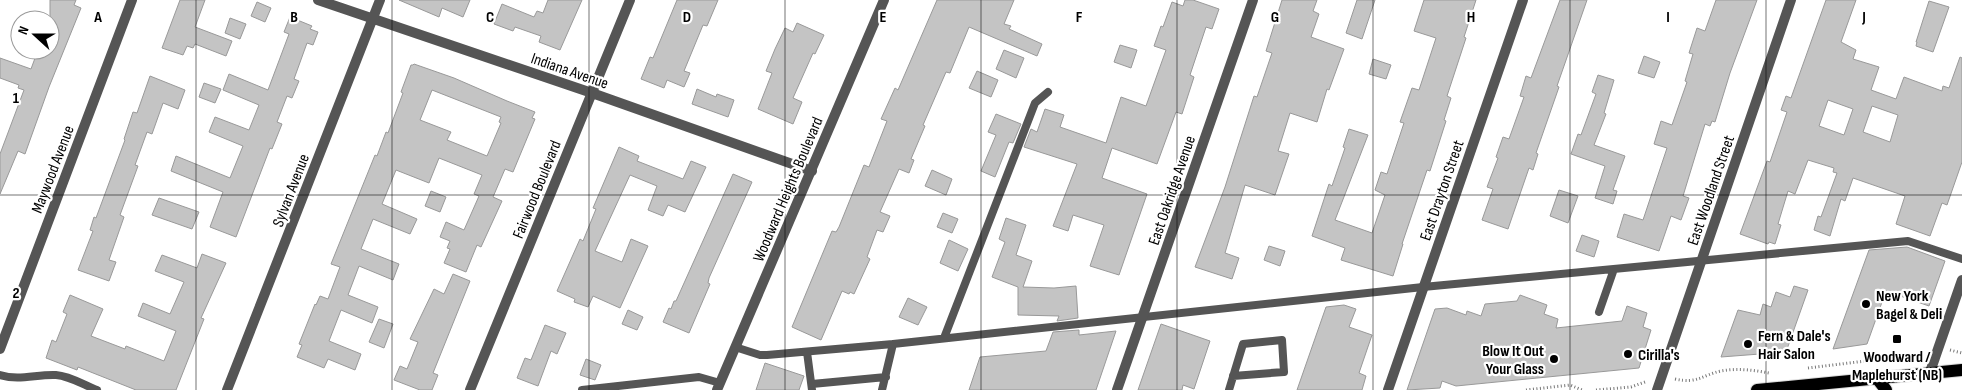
<svg xmlns="http://www.w3.org/2000/svg" width="1962" height="390" viewBox="0 0 1962 390" font-family="'Sofia Sans Condensed',sans-serif">
  <style>
    .building { fill: #c4c4c4; stroke: #999; fill-rule: evenodd }
    .lines { fill: none; stroke-linecap: round; stroke-linejoin: round }
    .primary-casing { stroke: #dbdbdb; stroke-width: 14 }
    .path { stroke: #777; stroke-width: 3; stroke-dasharray: 1 2.5; stroke-linecap: butt }
    .service { stroke: #555; stroke-width: 8 }
    .minor { stroke: #555; stroke-width: 10 }
    .tertiary { stroke: #555; stroke-width: 10 }
    .primary { stroke: #000; stroke-width: 12 }
    .grid { fill: none; stroke: #000; stroke-width: 1; stroke-opacity: 0.55 }
    .poi-dot { fill: #000; stroke: #fff; stroke-width: 2 }
    .labels { text-anchor: middle; stroke-width: 4.5; stroke-linejoin: round; paint-order: stroke }
    .street-label { font-size: 16px; fill: #000; stroke: #fff }
    .poi-label { font-size: 16px; font-weight: bold; fill: #000; stroke: #fff; text-anchor: start }
    .grid-label { font-size: 16px; text-anchor: middle; font-weight: bold; fill: #000; stroke: #fff; stroke-width: 4.5; stroke-linejoin: round; paint-order: stroke }
  </style>
  <rect width="100%" height="100%" fill="#fff"/>
  <!-- building -->
  <path class="building" d="M50 0H76L74 5 81 8 49 87 25 154 18 151 0 194V154L24 90 18 88 19 85 0 78V58L31 69 38 50H50Z
    M180 0H205L195 27 232 41 226 56 195 44 193 48 187 46 183 55 162 48Z
    M399 0H470L463 17 442 8 439 17Z
    M548 0H582L560 50 539 42 541 36 515 27 513 31 494 24 502 4 534 17 537 11 543 13Z
    M677 0H718L707 26 703 25 684 71 690 73 684 87 667 80 664 88 641 79 650 57 653 58Z
    M937 0H1014L1004 24 1011 26 1009 29 1042 44 1037 56 969 27 950 73 946 72 923 125 925 126 911 159 914 160 909 173 899 169 880 212 890 216 883 232 877 230 867 257 870 259 854 294 850 292 849 294 842 291 821 340 792 327 832 231 836 232 839 227 864 165 869 167 887 121 881 119 895 88 898 90Z
    M1185 0H1193L1219 9 1212 29 1206 27 1190 75 1194 77 1182 114 1176 112 1157 164 1112 148 1102 178 1147 194 1119 275 1090 266 1104 225 1073 215 1068 231 1053 226 1077 164 1024 147 1031 129 1037 132 1045 109 1064 115 1060 127 1106 143 1121 97 1146 106 1166 50 1154 46 1161 26 1163 27 1172 2 1183 6Z
    M1282 0H1317L1313 11 1319 14 1311 37 1344 49 1329 90 1327 89 1317 122 1290 113 1278 151 1289 154 1275 195 1245 185 1225 253 1239 258 1232 279 1195 267 1225 187 1254 96 1257 97 1272 53 1266 51Z
    M1357 0H1375L1362 39 1346 33Z
    M1424 0H1476L1464 37 1466 38 1447 96 1451 98 1444 120 1446 121 1430 171 1427 170 1402 244H1403L1393 276 1341 260 1345 248 1312 236 1329 184 1332 186 1345 148 1343 147 1349 129 1368 135 1335 220 1372 233 1385 195 1375 190 1381 172 1387 174 1404 123 1400 122 1412 88 1419 90 1436 38 1414 31Z
    M1560 0H1587L1557 86 1559 87 1536 153 1538 154 1533 170 1529 168 1508 229 1482 220 1493 189 1487 187 1498 158 1496 157 1503 137 1509 139 1524 97 1520 96 1526 76 1531 78Z
    M1716 0H1757L1730 73 1715 122 1712 121 1710 126 1705 124 1683 196 1689 198 1681 220 1671 216 1659 251 1617 237 1624 214 1643 220 1667 148 1654 144 1661 121 1672 125 1687 82 1685 81 1693 54 1689 53 1697 28 1705 31Z
    M1826 0H1856L1841 42 1856 50 1853 59 1879 67 1871 90 1896 99 1904 77 1942 91 1943 86 1949 88 1960 57 1962 58V162L1947 205 1942 203 1930 236 1896 224 1905 196 1853 178 1845 201 1841 199 1830 236 1814 230 1818 216 1821 217 1837 173 1833 172 1834 168 1808 160 1795 194 1788 191 1778 224 1781 225 1775 244 1769 242 1768 244 1740 234 1767 161 1770 162 1787 112 1781 110 1786 96 1791 98ZM1828 100 1853 109 1844 135 1819 126ZM1872 106 1898 115 1890 142 1863 132Z
    M1929 1 1949 7 1933 52 1916 46 1917 42H1916Z
    M257 2 271 8 265 22 251 16Z
    M290 17 312 26 310 29 318 32 313 45 307 43 294 79 299 81 292 98 287 96 277 122 282 124 272 149 270 148 236 237 210 227 223 192 171 171 176 156 230 178 243 146 209 132 215 117 249 130 259 105 223 90 229 74 268 90 289 34 284 32Z
    M230 18 246 24 240 39 225 33Z
    M797 23 824 35 815 54 813 53 793 98 802 102 793 124 758 109 772 73 766 71 775 49 785 28 793 32Z
    M1120 45 1137 50 1131 68 1114 62Z
    M1004 50 1024 58 1016 78 996 69Z
    M1644 56 1660 62 1654 78 1638 73Z
    M1373 59 1391 65 1386 79 1369 74Z
    M414 64 454 78 507 101 535 112 532 118 535 119 513 172 505 169 493 197 502 201 481 247 477 245 466 272 444 263 450 249 447 248 450 241 440 237 446 222 464 230 479 196 474 194 482 175 439 158 429 183 396 170 382 204 417 219 410 234 373 219 361 249 399 264 393 280 359 266 348 295 378 307 372 323 341 310 329 341 361 354 355 370 328 359 324 368 297 357 302 345 299 344 315 304 316 305 320 296 328 299 340 267 331 264 375 155 377 156 386 132 388 133 403 93 401 92 411 65H413ZM432 90 501 117 499 122 501 123 487 156 447 140 451 132 420 120Z
    M977 71 998 80 991 97 969 88Z
    M1598 75 1614 80 1604 113 1606 114 1594 145 1625 156 1613 190 1617 191 1613 204 1595 198 1605 166 1571 154 1578 134 1581 135 1596 94 1592 92Z
    M150 76 185 90 178 109 163 103 152 134 147 132 135 165 138 166 120 215 124 217 109 260 116 262 109 281 78 270 93 231 90 230 94 217 96 218 125 140 124 139 133 112 137 113Z
    M204 83 221 89 215 103 199 97Z
    M697 89 716 97 717 94 734 100 728 117 692 104Z
    M996 114 1021 124 1013 143 1009 142 995 177 981 171 996 135 988 132Z
    M619 147 639 156 637 161 683 179 691 161 706 167 685 212 668 205 663 216 648 210 657 186 630 175 595 251 622 262 631 239 648 246 620 308 593 296 588 307 574 302 575 299 557 291 580 239 583 241 596 209 593 208Z
    M932 170 952 179 946 195 925 186Z
    M733 174 752 182 709 278 708 283 710 284 689 333 663 322 669 308 671 309 674 301H676Z
    M1559 190 1578 196 1568 223 1550 216Z
    M431 191 446 197 440 212 425 206Z
    M159 198 199 212 192 229 152 215Z
    M943 213 958 219 952 233 937 227Z
    M1006 218 1026 225 1016 255 1032 261 1023 287 1054 288 1076 286 1078 318 1057 321 1059 316 1018 315V287L992 277 1005 242 999 239Z
    M1582 235 1599 241 1594 257 1576 251Z
    M949 240 968 249 958 271 940 263Z
    M1269 246 1285 251 1280 266 1264 260Z
    M1907 247 1945 261 1929 306 1886 291 1867 344 1833 349 1869 250Z
    M202 254 226 263 201 318 204 319 176 390H136L78 367 77 370 46 358 52 340 56 342 67 314 63 312 70 295 103 309 91 336 125 349 126 346 164 361 176 331 138 316 143 303 170 314 184 282 155 271 162 255 197 268Z
    M453 274 470 281 433 373 438 375 432 390H420L394 380 400 366 407 369 418 342 410 339 434 289 444 294Z
    M1794 286 1808 290 1786 352 1721 357 1738 310 1760 315 1763 304 1771 307 1776 292 1790 297Z
    M1520 295 1547 305 1544 314 1558 319 1556 328 1622 321 1627 306 1647 313 1643 327 1651 330 1639 368 1456 386 1442 381 1440 388 1407 390 1435 309 1447 308 1466 315 1467 311 1481 316 1485 304 1517 301Z
    M908 298 927 307 918 325 899 317Z
    M1344 305 1356 309 1349 327 1372 335 1359 373 1366 376 1362 390H1297L1326 307Z
    M628 310 643 317 637 330 622 324Z
    M379 319 393 324 384 348 369 342Z
    M1161 324 1210 341 1194 389 1183 385 1182 390H1138Z
    M545 325 566 333 557 354 551 351 538 386 517 378 525 358 531 360Z
    M1079 330V335L1116 331 1096 390H969L980 357 1046 351 1053 332Z
    M586 359 601 365 595 380 580 375Z
    M765 363 804 376 799 390H756Z"/>
  <g class="lines">
    <defs>
      <path id="primary" d="M1876 377 1886 390
        M1757 390 1962 370"/>
    </defs>
    <!-- primary casing -->
    <use href="#primary" class="primary-casing"/>
    <!-- path -->
    <path class="path" d="M1950 350 1962 353
      M1808 368 1923 354
      M1675 379C1698 384 1702 375 1721 371 1737 368 1754 370 1769 373
      M1526 390 1570 385 1582 390
      M1596 390 1631 387 1645 382"/>
    <!-- service -->
    <path class="service" d="M1599 312 1614 269
      M944 338 1035 103 1048 92
      M735 347 760 355H767L893 344 1423 287 1908 241 1962 259
      M807 352 812 390
      M0 375C19 381 37 374 56 375 70 376 84 385 97 390
      M812 384 886 377
      M582 390 699 377 720 383
      M882 390 893 344
      M1229 390 1243 344 1282 340 1284 372 1233 376"/>
    <!-- minor -->
    <path class="minor" d="M318 0 592 93 812 171
      M0 349 132 0
      M1930 372 1962 280
      M227 390 380 0
      M470 390 630 0
      M1117 390 1253 0
      M1388 390 1523 0
      M1657 390 1791 0"/>
    <!-- tertiary -->
    <path class="tertiary" d="M717 390 884 0"/>
    <!-- primary -->
    <use href="#primary" class="primary"/>
  </g>
  <!-- grid -->
  <path class="grid" d="M196 0V390M392 0V390M589 0V390M785 0V390M981 0V390M1177 0V390M1373 0V390M1570 0V390M1766 0V390M0 195H1962"/>
  <!-- markers -->
  <g class="poi-dot">
    <circle cx="1866" cy="304" r="5"/>
    <rect x="1892" y="334" width="10" height="10" rx="2.5"/>
    <circle cx="1748" cy="344" r="5"/>
    <circle cx="1628" cy="354" r="5"/>
    <circle cx="1554" cy="359" r="5"/>
  </g>
  <g class="labels">
    <!-- street labels -->
    <g class="street-label">
      <text transform="translate(570 70) rotate(19)" y="6">Indiana Avenue</text>
      <text transform="translate(52 169) rotate(-69)" y="6">Maywood Avenue</text>
      <text transform="translate(536 189) rotate(-68)" y="6">Fairwood Boulevard</text>
      <text transform="translate(787 189) rotate(-67)" y="6">Woodward Heights Boulevard</text>
      <text transform="translate(290 190) rotate(-69)" y="6">Sylvan Avenue</text>
      <text transform="translate(1171 190) rotate(-71)" y="6">East Oakridge Avenue</text>
      <text transform="translate(1441 190) rotate(-71)" y="6">East Drayton Street</text>
      <text transform="translate(1710 190) rotate(-71)" y="6">East Woodland Street</text>
    </g>
    <!-- poi labels -->
    <g class="poi-label">
      <text x="1876" y="301">New York<tspan x="1876" dy="18">Bagel &amp; Deli</tspan></text>
      <text x="1758" y="341">Fern &amp; Dale's<tspan x="1758" dy="18">Hair Salon</tspan></text>
      <text x="1544" y="356" text-anchor="end">Blow It Out<tspan x="1544" dy="18">Your Glass</tspan></text>
      <text x="1638" y="360">Cirilla's</text>
      <text x="1897" y="362" text-anchor="middle">Woodward /<tspan x="1897" dy="18">Maplehurst (NB)</tspan></text>
    </g>
  </g>
  <g class="grid-label">
    <text x="98" y="22">A</text>
    <text x="294" y="22">B</text>
    <text x="490" y="22">C</text>
    <text x="687" y="22">D</text>
    <text x="883" y="22">E</text>
    <text x="1079" y="22">F</text>
    <text x="1275" y="22">G</text>
    <text x="1471" y="22">H</text>
    <text x="1668" y="22">I</text>
    <text x="1864" y="22">J</text>
    <text x="16" y="103">1</text>
    <text x="16" y="298">2</text>
  </g>
  <!-- north arrow -->
  <g transform="translate(35 35) rotate(291)"><circle r="24" fill="#ffffff" stroke="#999999"/>
  <path d="M0-4L9 19L0 12L-9 19Z" fill="#000000"/>
  <text y="-8" font-size="14" font-weight="bold" text-anchor="middle" fill="#000000">N</text>
  </g>
</svg>
